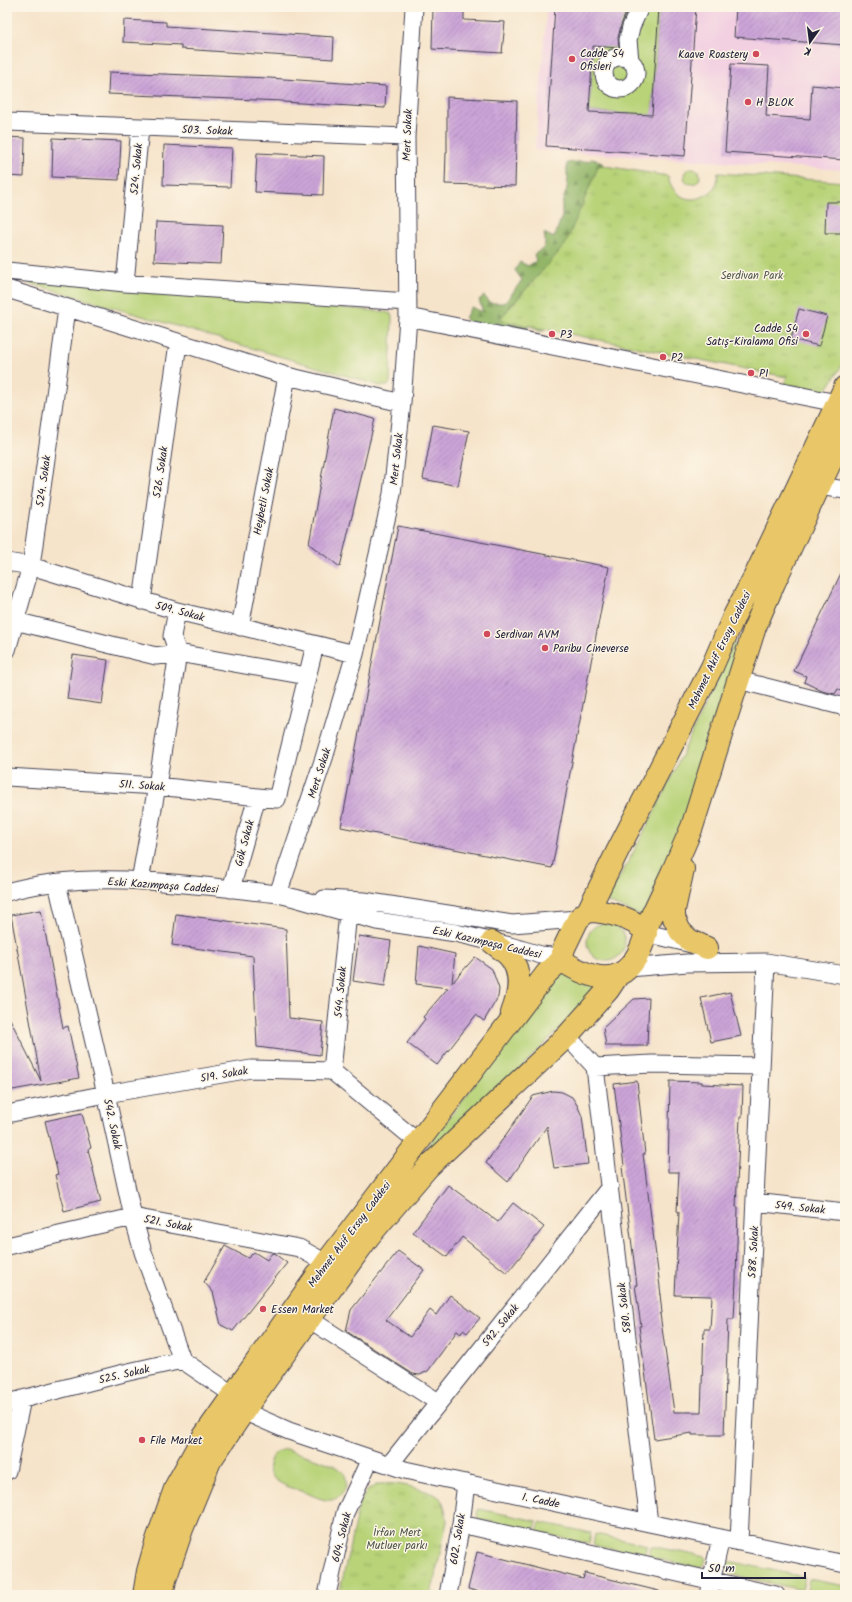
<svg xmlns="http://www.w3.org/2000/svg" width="852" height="1602" viewBox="0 0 852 1602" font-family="Kalam,sans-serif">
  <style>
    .built { fill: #f2cfe1 }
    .green { fill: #b8d378; stroke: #6d7a5a }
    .forest { fill: url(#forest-firs); stroke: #5a6c52 }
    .park { fill: url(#park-tufts); stroke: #6d7a5a }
    .building { fill: url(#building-hatch) }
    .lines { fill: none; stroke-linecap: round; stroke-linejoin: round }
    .minor-casing { stroke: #423f50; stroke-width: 19 }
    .major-casing { stroke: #423f50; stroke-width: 24 }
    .minor { stroke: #fff; stroke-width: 17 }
    .major { stroke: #e9c769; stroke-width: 22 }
    .poi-dot { fill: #d1495b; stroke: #fcf5e5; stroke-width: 1.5 }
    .labels { text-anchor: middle; stroke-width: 3; stroke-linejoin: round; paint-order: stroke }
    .poi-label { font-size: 11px; fill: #22223b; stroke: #fcf5e5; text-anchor: start }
    .street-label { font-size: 11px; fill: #22223b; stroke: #fcf5e5 }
    .park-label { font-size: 11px; fill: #4f574d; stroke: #fcf5e5 }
  </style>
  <defs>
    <pattern id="forest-firs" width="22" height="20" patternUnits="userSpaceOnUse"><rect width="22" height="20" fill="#92b568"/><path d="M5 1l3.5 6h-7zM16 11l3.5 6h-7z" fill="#779357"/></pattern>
    <pattern id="park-tufts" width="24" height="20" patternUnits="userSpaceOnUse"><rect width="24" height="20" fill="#b8d378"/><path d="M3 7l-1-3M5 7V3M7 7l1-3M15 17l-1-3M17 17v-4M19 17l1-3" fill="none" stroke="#9eb569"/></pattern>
    <pattern id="building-hatch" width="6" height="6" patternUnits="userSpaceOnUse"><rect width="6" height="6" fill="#cca5d8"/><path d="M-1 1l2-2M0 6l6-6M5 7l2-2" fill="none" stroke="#a586b0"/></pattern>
  </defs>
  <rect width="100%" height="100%" fill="#fcf5e5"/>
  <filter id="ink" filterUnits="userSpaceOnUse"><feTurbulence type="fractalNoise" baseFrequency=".025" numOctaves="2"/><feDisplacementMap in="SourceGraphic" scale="8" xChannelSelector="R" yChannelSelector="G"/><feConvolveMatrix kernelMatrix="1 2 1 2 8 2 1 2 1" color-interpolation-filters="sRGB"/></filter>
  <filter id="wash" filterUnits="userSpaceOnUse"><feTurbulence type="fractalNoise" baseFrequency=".012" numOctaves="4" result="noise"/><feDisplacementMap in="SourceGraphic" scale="16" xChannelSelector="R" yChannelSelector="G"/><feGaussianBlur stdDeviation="0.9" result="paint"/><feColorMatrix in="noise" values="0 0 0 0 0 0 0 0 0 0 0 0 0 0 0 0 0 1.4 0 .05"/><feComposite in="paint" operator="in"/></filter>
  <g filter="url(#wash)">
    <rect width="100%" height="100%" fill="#f6e4ca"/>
    <!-- built -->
    <path class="built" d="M547 7H845V170L535 150Z"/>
    <!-- green -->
    <path class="green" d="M596 7H659L652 115 589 112Z
      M684 176a8 8 0 1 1 16 0a8 8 0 1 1-16 0Z
      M24 277 386 312 391 314 392 317 390 383 388 386H381L26 282 23 281Z
      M733 643 742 647 703 782 643 917 606 901C655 819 693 730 733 643Z
      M587 942a19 19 0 1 1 38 0a19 19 0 1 1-38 0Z
      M562 971 599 982 578 1010 426 1163 419 1157Z
      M286 1449C299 1454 332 1462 341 1470 352 1480 345 1498 331 1500 323 1501 314 1496 307 1493 293 1488 262 1482 270 1461 272 1454 279 1450 286 1449Z
      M479 1509 537 1521 534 1532 478 1519 477 1513Z
      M540 1522 591 1533 589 1544 537 1532Z
      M595 1534 647 1545 644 1556 593 1545Z
      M651 1546 705 1557 706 1560 704 1565 700 1568 648 1557Z
      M728 1561 805 1577 802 1590 730 1574 726 1569Z
      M809 1579 845 1586V1595H825L807 1591Z"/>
    <!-- forest -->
    <path class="forest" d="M591 159 597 160 603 164 600 179 544 331H539L529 325 523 334 516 330 515 326H512L510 331 502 329V326L497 324 496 321 494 326 469 327 465 318 471 307 483 312 479 300 484 296 491 303H505L522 280 515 270 520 262 528 266 536 261 534 254C546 248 546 247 544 233L554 238 562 216V204L567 188 568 178 567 174V163L589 161Z"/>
    <!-- park -->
    <path class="park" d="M599 165 668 176C671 192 685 204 702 197 706 195 712 192 714 188 717 184 718 178 718 173L845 182V361L825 392 785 384 787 377 499 320 565 245Z
      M378 1484C384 1484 389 1483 394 1484 403 1484 434 1492 440 1498 445 1504 446 1514 447 1521L431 1595H339L359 1504 367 1491Z"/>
    <g id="blocks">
      <!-- building -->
      <path class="building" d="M433 7H464V20L505 22 502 53 432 49Z
        M555 7H596L627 10 621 25 618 38 619 48 593 46 589 112 652 115 659 7H696L685 156 546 146Z
        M736 7H845V45L734 37Z
        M124 20 166 22V26L334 37 333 59 181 49V45L123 42Z
        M731 64 769 66 766 116 810 119 812 85 845 88V160L725 152Z
        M109 72 269 78 386 86 385 108 283 102V101L108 94Z
        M447 97 517 101 515 186 445 184 446 153H447Z
        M7 137 25 138 24 177 7 176Z
        M53 138 121 141 119 180 52 177Z
        M164 145 232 148 230 187 163 185Z
        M257 153 324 156 323 195 255 192Z
        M826 202H845V233H825Z
        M156 222 223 225 221 264 154 261Z
        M799 309 827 316 819 346 791 339Z
        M334 408 375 419 340 567 309 544Z
        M433 425 469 431 458 486 423 479Z
        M398 526 609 567 552 868 341 827Z
        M845 565V693L838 689 835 694 822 691 804 682 806 676 794 671Z
        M73 655 108 660 102 704 67 699Z
        M41 910 63 1028 68 1026 79 1078 7 1091V1013L41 1081 11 915Z
        M176 914 286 929 289 1018 323 1022 320 1055 257 1047 253 956 172 945Z
        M359 936 391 941 385 986 353 981Z
        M419 946 455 954 452 983 475 957 492 969 499 989 498 997 484 1021 476 1015 437 1065 407 1043 425 1019 423 1017 448 988 416 984Z
        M730 992 741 1036 711 1042 701 998Z
        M649 998 647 1046H606L603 1028 634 999Z
        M637 1081 645 1154H643L661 1295 660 1294 662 1313 660 1314 674 1412H701L704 1329H710L712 1296 675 1295 679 1212 677 1211 679 1172H668L670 1081 702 1082V1084L743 1086 742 1117H740L736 1207H738L736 1280 734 1319H728L724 1435H692V1433L654 1439 639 1326H641L635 1285H637L622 1167 624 1166 614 1084Z
        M553 1091 562 1092 572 1097 577 1105 582 1116 588 1164 554 1168 547 1126 508 1182 486 1163 533 1096Z
        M82 1113 91 1148 88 1149 101 1202 64 1211 55 1175 58 1174 45 1121Z
        M448 1185 498 1222 513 1203 544 1227 507 1273 462 1237 447 1257 413 1232Z
        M225 1246 248 1258 254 1252 267 1260 272 1253 275 1254 287 1263 233 1331 221 1325 213 1292 204 1282Z
        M398 1251 424 1270 386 1320 410 1337 430 1310 436 1315 450 1295 480 1318 467 1333 463 1330 461 1334 457 1331 428 1371 420 1375 413 1374 346 1331 351 1310Z
        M477 1552 583 1579 585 1573 659 1591V1595H492L468 1589Z"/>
    </g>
  </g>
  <g filter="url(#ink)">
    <use href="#blocks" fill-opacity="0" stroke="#423f50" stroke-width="1"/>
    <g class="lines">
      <defs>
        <path id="minor" d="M604 73a16 16 0 1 1 32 0a16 16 0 1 1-32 0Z
          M630 61 628 40 631 27 640 7
          M7 122 406 137
          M7 271 125 283 408 302
          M125 283 140 128
          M7 289 287 376 402 403
          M408 317 837 403
          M819 486 845 490
          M7 562 31 566 177 611 355 654
          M142 601 178 343
          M15 621 156 656 178 653 307 676
          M240 627 287 376
          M7 650 31 566 67 309
          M738 680 845 707
          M7 777 157 786 277 799 315 645
          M140 881 157 786 178 653 172 636 177 611
          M57 883 106 1094 133 1217 143 1252 182 1360
          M231 889 257 797
          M7 892C87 868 195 885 278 894L295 898 377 921 456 933 510 946 541 955 562 957
          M278 894 324 758 355 654 392 494 402 403 408 317 406 137 414 7
          M324 899 364 901 512 924 578 919
          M646 933 696 945
          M629 968 687 963 766 962 845 975
          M567 1036 595 1067 649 1523
          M595 1067 652 1064 761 1066
          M332 1071 348 913
          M7 1114 106 1094 251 1069 332 1071 419 1143
          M755 1202 845 1212
          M7 1246 133 1217 299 1248 326 1263
          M309 1319 438 1402
          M7 1403 124 1373 182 1360 232 1394
          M243 1411 289 1431 405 1470 649 1523 845 1564
          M390 1464 610 1187
          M7 1471 22 1399
          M461 1524 776 1595
          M739 1542 766 962
          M327 1595 345 1513 370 1459
          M448 1595 461 1524 466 1483
          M708 1595 721 1538"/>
        <path id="major" d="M683 869 674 910V918L680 931 689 940 707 948
          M588 911 617 852 712 667 735 614 756 574 845 387
          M588 911C605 911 636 918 646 933 632 984 603 988 561 960L564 948 578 919Z
          M645 930 672 873 692 827 755 627 774 583 845 431
          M492 942C498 947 504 951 509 956 524 973 519 995 512 1013
          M144 1595 148 1571 156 1543 176 1486 202 1439 326 1263 547 973 561 960
          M162 1595 165 1580 182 1529 210 1461 252 1399 369 1236 428 1167 567 1036 608 990 618 975"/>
      </defs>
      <!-- minor casing -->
      <use href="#minor" class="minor-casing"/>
      <!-- major casing -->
      <use href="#major" class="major-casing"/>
      <!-- minor -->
      <use href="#minor" class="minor"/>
      <!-- major -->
      <use href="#major" class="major"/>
    </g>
  </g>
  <!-- markers -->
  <g class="poi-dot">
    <circle cx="756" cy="54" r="4"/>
    <circle cx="572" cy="59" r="4"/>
    <circle cx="748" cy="102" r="4"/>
    <circle cx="552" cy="334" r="4"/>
    <circle cx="806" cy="334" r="4"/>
    <circle cx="663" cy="357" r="4"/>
    <circle cx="751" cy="373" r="4"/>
    <circle cx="487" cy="634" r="4"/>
    <circle cx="545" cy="648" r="4"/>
    <circle cx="263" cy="1309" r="4"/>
    <circle cx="142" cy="1440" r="4"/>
  </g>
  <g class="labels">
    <!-- poi labels -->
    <g class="poi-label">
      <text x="580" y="57">Cadde 54<tspan x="580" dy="13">Ofisleri</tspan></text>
      <text x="748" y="58" text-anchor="end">Kaave Roastery</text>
      <text x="756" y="106">H BLOK</text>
      <text x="798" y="332" text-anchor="end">Cadde 54<tspan x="798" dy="13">Satış-Kiralama Ofisi</tspan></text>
      <text x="560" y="338">P3</text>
      <text x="671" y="361">P2</text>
      <text x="759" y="377">P1</text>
      <text x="495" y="638">Serdivan AVM</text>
      <text x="553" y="652">Paribu Cineverse</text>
      <text x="271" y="1313">Essen Market</text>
      <text x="150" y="1444">File Market</text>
    </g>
    <!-- street labels -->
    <g class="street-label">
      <text transform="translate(207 130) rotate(2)" y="4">503. Sokak</text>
      <text transform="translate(407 135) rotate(-88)" y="4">Mert Sokak</text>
      <text transform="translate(136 169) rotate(-85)" y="4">524. Sokak</text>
      <text transform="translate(396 459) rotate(-84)" y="4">Mert Sokak</text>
      <text transform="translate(160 472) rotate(-82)" y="4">526. Sokak</text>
      <text transform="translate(43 481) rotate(-82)" y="4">524. Sokak</text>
      <text transform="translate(263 501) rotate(-79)" y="4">Heybetli Sokak</text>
      <text transform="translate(180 611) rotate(15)" y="4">509. Sokak</text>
      <text transform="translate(719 650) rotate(-64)" y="4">Mehmet Akif Ersoy Caddesi</text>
      <text transform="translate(319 773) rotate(-72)" y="4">Mert Sokak</text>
      <text transform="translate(142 785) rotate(4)" y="4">511. Sokak</text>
      <text transform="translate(244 843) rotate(-75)" y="4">Gök Sokak</text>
      <text transform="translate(163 885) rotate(4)" y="4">Eski Kazımpaşa Caddesi</text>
      <text transform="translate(487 942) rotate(13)" y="4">Eski Kazımpaşa Caddesi</text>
      <text transform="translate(340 992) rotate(-85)" y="4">544. Sokak</text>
      <text transform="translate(224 1074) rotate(-10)" y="4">519. Sokak</text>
      <text transform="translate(113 1124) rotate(78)" y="4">542. Sokak</text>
      <text transform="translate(800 1207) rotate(6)" y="4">549. Sokak</text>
      <text transform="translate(168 1223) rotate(11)" y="4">521. Sokak</text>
      <text transform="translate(349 1234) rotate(-53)" y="4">Mehmet Akif Ersoy Caddesi</text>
      <text transform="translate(753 1252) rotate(-87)" y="4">588. Sokak</text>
      <text transform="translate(624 1308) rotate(-97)" y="4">580. Sokak</text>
      <text transform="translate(500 1325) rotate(-51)" y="4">592. Sokak</text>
      <text transform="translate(124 1374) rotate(-13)" y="4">525. Sokak</text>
      <text transform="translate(541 1500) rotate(12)" y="4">1. Cadde</text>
      <text transform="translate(341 1537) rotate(-76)" y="4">604. Sokak</text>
      <text transform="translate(457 1539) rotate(-81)" y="4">602. Sokak</text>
    </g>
    <!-- park labels -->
    <g class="park-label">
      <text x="752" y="279">Serdivan Park</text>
      <text x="397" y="1536">İrfan Mert<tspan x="397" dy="13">Mutluer parkı</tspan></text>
    </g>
  </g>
  <!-- margin -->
  <rect width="852" height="1602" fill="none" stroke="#fcf5e5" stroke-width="24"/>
  <!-- north arrow -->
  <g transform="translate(810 42) rotate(194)" stroke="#fcf5e5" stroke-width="3" paint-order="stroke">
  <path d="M0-3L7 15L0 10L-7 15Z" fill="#22223b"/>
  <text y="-6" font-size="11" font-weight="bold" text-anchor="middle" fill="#22223b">K</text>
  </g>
  <!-- scale -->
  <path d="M702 1572v6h103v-6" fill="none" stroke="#22223b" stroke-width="2"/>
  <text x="708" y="1572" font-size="12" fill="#22223b" stroke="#fcf5e5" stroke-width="3" paint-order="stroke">50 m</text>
</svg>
